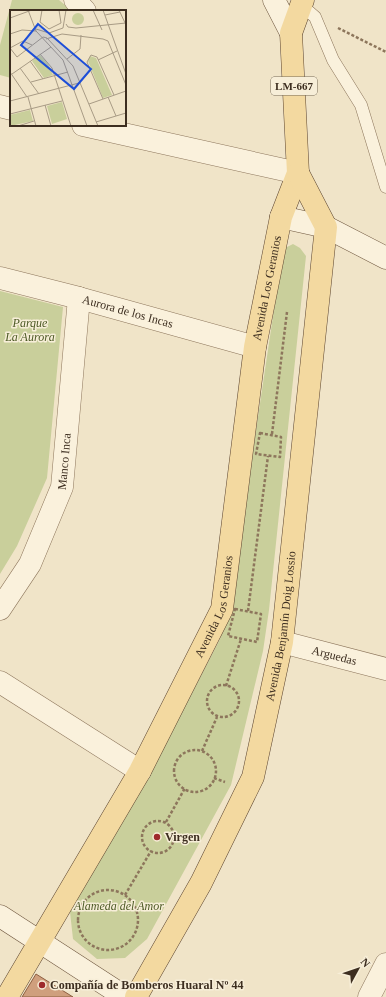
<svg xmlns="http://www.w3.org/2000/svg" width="386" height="997" viewBox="0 0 386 997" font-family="Georgia,serif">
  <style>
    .green { fill: #c9cf9b }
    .building { fill: #cf9f7d; stroke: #8d5f41 }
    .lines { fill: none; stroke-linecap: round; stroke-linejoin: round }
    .lane-casing { stroke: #8d765c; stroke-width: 13 }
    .street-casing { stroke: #8d765c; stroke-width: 23 }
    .secondary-casing { stroke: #6f573f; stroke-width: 23 }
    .primary-casing { stroke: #5b4430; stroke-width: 23 }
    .path { stroke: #8d765c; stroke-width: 2.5; stroke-dasharray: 3 2; stroke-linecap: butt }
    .lane { stroke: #faf1dc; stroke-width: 12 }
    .street { stroke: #faf1dc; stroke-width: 22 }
    .secondary { stroke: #faf1dc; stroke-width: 22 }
    .primary { stroke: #f3d9a0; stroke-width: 22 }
    .poi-dot { fill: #9e2a2b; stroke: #f7eed8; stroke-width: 1.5 }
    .labels { text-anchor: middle; stroke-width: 3; stroke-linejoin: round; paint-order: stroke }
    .shield { fill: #f7eed8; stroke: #756857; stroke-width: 1 }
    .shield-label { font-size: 11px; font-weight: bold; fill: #3d2e20 }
    .street-label { font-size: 12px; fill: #3d2e20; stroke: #f7eed8 }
    .park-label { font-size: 12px; font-style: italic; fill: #4d5a26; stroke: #f7eed8 }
    .poi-label { font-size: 12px; font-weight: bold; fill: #3d2e20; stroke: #f7eed8; text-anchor: start }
    .inset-road { fill: none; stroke: #a89b85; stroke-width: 1 }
    .view { fill: #1d4ed8; fill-opacity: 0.15; stroke: #1d4ed8; stroke-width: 2 }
    .inset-edge { fill: none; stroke: #3d2e20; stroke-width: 2 }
  </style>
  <rect width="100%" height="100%" fill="#f0e4c8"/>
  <!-- green -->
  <path class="green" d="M12 0H59L72 11H11V78L0 75V45Z
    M293 244 300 248 306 256 269 610 263 651 231 785 147 939 125 958 97 959 73 939 70 912 157 760 220 639 230 605 283 249Z
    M0 291 63 307 47 478 17 546 0 574Z"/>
  <!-- building -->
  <path class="building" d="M36 974 73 997H22Z"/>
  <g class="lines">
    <defs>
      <path id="lane" d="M300 4 315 17 333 60 361 105 386 187"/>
      <g id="street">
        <path d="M75 0 85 11"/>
        <path d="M0 106 11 109"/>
        <path d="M83 125 298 173"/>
        <path id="s1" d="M0 278 79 298 255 347"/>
        <path id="s2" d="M0 609 30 564 62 487 79 298"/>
        <path id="s3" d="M282 642 386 669"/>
        <path d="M0 682 140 771"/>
        <path d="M369 997 386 964"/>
      </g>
      <path id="secondary" d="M274 0 291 33
        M281 217 326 227 386 258
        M0 916 125 997"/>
      <g id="primary">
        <path id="s4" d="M7 997 140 771 222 609 255 347 281 217 298 173 291 33 303 0"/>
        <path id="s5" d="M136 997 201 883 253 777 282 642 326 227 298 173"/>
      </g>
    </defs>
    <!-- lane casing -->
    <use href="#lane" class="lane-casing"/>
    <!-- street casing -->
    <use href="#street" class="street-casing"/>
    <!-- secondary casing -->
    <use href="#secondary" class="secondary-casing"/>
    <!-- primary casing -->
    <use href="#primary" class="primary-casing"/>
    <!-- path -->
    <path class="path" d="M338 28 386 52
      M260 433 281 437 280 457 256 454Z
      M272 434 287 312
      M235 609 261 614 257 642 228 636Z
      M248 611 268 456
      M207 701a16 16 0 1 1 32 0a16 16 0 1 1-32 0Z
      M226 686 241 639
      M174 771a21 21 0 1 1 42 0a21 21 0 1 1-42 0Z
      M202 751 217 717
      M214 778 225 782
      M142 837a16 16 0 1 1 32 0a16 16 0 1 1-32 0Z
      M166 822 185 788
      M78 920a30 30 0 1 1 60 0a30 30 0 1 1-60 0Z
      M125 895 151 851"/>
    <!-- lane -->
    <use href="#lane" class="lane"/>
    <!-- street -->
    <use href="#street" class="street"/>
    <!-- secondary -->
    <use href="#secondary" class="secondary"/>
    <!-- primary -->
    <use href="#primary" class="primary"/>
  </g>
  <!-- markers -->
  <g class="poi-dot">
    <circle cx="157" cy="837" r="4"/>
    <circle cx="42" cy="985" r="4"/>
  </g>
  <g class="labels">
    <!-- shield labels -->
    <rect class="shield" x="271" y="77" width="46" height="18" rx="3"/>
    <g class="shield-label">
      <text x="294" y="90">LM-667</text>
    </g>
    <!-- street labels -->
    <g class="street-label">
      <text dy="4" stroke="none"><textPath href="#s4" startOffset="768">Avenida Los Geranios</textPath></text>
      <text dy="4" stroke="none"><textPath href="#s1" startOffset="132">Aurora de los Incas</textPath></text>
      <text dy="4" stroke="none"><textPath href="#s2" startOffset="163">Manco Inca</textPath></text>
      <text dy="4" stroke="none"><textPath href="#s4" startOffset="444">Avenida Los Geranios</textPath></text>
      <text dy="4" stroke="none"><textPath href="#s5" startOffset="403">Avenida Benjamín Doig Lossio</textPath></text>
      <text dy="4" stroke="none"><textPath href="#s3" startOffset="54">Arguedas</textPath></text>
    </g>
    <!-- park labels -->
    <g class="park-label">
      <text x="30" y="327">Parque<tspan x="30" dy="14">La Aurora</tspan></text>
      <text x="119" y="910">Alameda del Amor</text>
    </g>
    <!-- poi labels -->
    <g class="poi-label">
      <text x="165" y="841">Virgen</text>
      <text x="50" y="989">Compañía de Bomberos Huaral Nº 44</text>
    </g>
  </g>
  <!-- overview -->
  <g transform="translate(10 10)">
    <rect width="116" height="116" fill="#f0e4c8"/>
    <path d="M62 9a6 6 0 1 1 12 0a6 6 0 1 1-12 0ZM30 45 38 54 43 65 34 68 22 51ZM80 46 86 48 102 85 93 88 78 51ZM52 92 57 109 42 114 37 96ZM20 100 23 111 0 116V105Z" fill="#c9cf9b"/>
    <path class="inset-road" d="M18 0 26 21 53 50 77 116M32 0 30 12 39 19 51 13 49 0M83 0 92 20M93 0 116 64M109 0 116 15M95 5 110 2M0 8 22 0M56 14 58 17 66 18 116 13M26 19 39 23 53 18 56 0M0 24 12 20 26 21M33 27 37 28 63 56 88 116M36 29 52 24 93 29 98 31 116 75M0 38 7 47 33 27M0 38 13 31 22 35M30 44 42 58 61 116M57 49 70 39 71 25M88 50 107 41M20 51 33 69M10 58 29 84M0 62 17 87M2 64 41 37M21 72 58 62M18 87 26 116M98 87 106 106M93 89 77 52 81 45 87 47 104 85M0 91 69 73M79 94 116 81M35 95 41 116M0 104 52 91M86 112 116 103M8 116 24 111"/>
    <path class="view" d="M28 14 81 59 64 79 11 35Z"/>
    <rect width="116" height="116" class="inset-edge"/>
  </g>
  <!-- north arrow -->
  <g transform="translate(358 969) rotate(50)" stroke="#f7eed8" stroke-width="3" paint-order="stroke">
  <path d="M0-3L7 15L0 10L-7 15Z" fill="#3d2e20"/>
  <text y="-6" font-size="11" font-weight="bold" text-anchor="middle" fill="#3d2e20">N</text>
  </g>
</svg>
